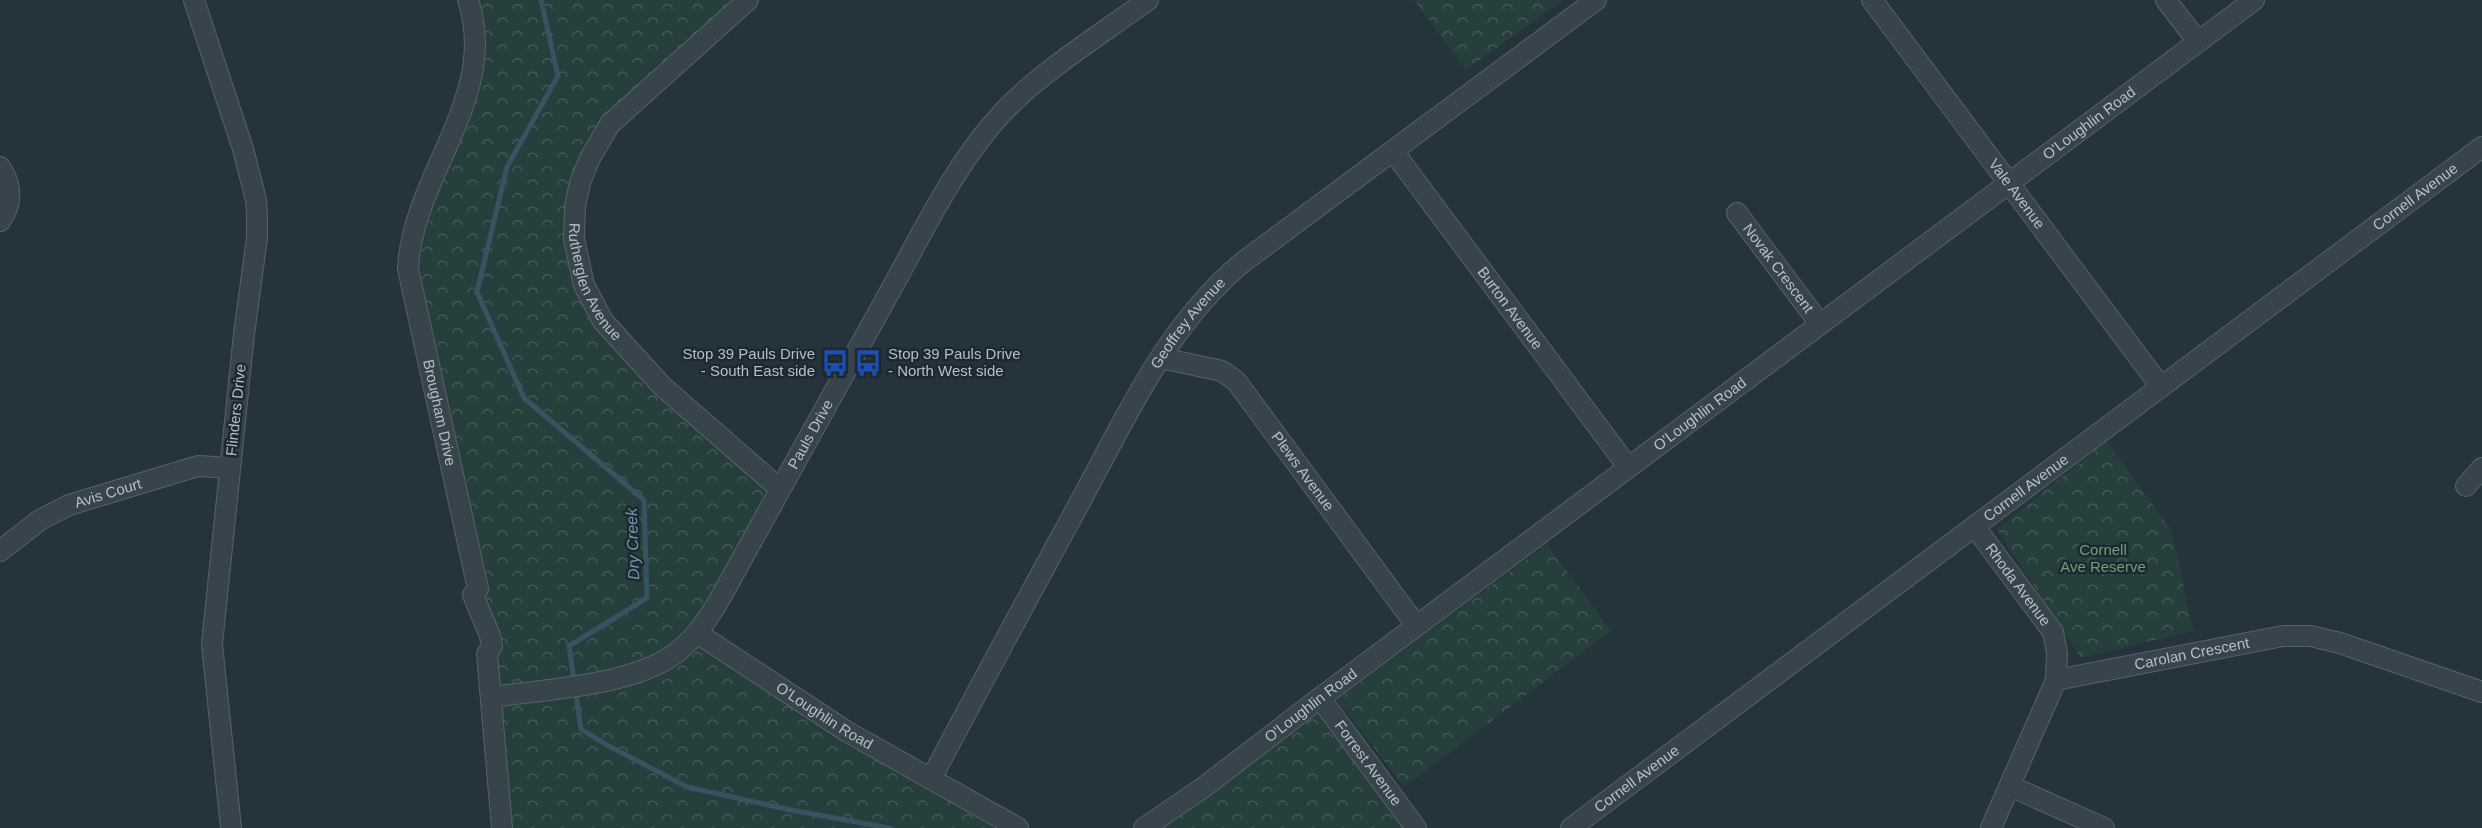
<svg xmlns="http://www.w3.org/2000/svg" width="2482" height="828" viewBox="0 0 2482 828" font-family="Arial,sans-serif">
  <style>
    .forest { fill: url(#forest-crowns) }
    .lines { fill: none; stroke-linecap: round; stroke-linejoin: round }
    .stream { stroke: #395262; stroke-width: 5 }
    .minor-casing { stroke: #56626a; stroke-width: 22 }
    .minor { stroke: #38444c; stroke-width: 20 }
    .labels { text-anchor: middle; stroke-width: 5; stroke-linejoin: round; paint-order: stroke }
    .street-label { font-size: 15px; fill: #b4bfc7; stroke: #1d2931 }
    .poi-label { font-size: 15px; fill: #b4bfc7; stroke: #1d2931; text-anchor: end }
    .park-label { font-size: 15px; fill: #729d74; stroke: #1d2931 }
    .water-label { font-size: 16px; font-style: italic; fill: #7596aa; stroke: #1d2931 }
  </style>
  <defs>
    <pattern id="forest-crowns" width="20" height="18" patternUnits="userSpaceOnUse" patternTransform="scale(1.5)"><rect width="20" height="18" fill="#273f3c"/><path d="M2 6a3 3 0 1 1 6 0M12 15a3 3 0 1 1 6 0" fill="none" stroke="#445957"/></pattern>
  </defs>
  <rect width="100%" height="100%" fill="#24333c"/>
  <!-- forest -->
  <path class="forest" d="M464 0H749L616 117 574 216 601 318 780 489 692 639 1021 828H502L487 654 409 280 476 51Z
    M1414 0H1563L1466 70Z
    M2107 441 2172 531 2193 631 2081 658 1997 529Z
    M1547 544 1611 631 1404 787 1337 700Z
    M1320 698 1416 828H1139Z"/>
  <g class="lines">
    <!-- stream -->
    <path class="stream" d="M541 0 558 76 507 167 477 292 524 398 644 500 647 598 569 646 581 729 605 744 687 787 791 810 889 828"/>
    <defs>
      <g id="minor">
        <path d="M194 0 243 149 256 200 257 215V238L244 334 212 644 231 828"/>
        <path id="s1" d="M468 0C500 97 412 175 408 269L478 589 473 595 490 636 492 646 487 654 502 828"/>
        <path id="s2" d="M748 0 610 124 590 158 580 183 575 206 574 239 584 285 603 321 662 386 780 489"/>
        <path id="s3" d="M1872 0 2161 387"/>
        <path d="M2166 0 2198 42"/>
        <path id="s4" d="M1393 151 1628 467"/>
        <path d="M0 167C12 184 13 204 0 221"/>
        <path id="s5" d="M1737 213 1820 324"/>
        <path id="s6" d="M1161 358 1222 371 1236 381 1416 625"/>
        <path d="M2466 486 2482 468"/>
        <path id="s7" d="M1975 527 2053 632 2057 653 2056 680"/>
        <path id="s8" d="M0 551 40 520 69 505 198 466 230 468"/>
        <path id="s9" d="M697 633 846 731 1018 828"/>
        <path id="s10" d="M491 697C547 689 640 686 682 648 696 636 707 620 717 604 773 501 831 398 888 295 923 232 955 163 1004 111 1042 71 1103 33 1148 0"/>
        <path id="s11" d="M1320 698 1416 828"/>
        <path id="s12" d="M931 779C980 686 1030 594 1080 502 1126 417 1167 325 1243 262L1596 0"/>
        <path d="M2010 786 2104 828"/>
        <path id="s13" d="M1144 828 1204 787 1320 698 2254 0"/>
        <path id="s14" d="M1571 828 2482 147"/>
        <path id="s15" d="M1991 828 2056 680 2283 636H2311L2340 643 2482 692"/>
      </g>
    </defs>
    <!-- minor casing -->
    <use href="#minor" class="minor-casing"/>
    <!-- minor -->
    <use href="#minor" class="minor"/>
  </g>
  <!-- icons -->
  <defs>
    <symbol id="bus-bare" viewBox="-9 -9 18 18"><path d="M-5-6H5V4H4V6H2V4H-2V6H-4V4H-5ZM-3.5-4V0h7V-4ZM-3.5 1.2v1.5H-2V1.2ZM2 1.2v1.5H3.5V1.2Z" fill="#1a4fb4" stroke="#1d2931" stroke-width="2.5" paint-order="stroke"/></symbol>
  </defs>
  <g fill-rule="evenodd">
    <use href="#bus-bare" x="816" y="344" width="38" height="38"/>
    <use href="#bus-bare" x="849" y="344" width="38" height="38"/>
  </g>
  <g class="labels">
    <!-- street labels -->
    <g class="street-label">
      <text dy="5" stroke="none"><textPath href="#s13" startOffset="1179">O'Loughlin Road</textPath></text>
      <text dy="5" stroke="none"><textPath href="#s3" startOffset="242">Vale Avenue</textPath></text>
      <text dy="5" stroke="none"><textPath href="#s14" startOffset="1054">Cornell Avenue</textPath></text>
      <text dy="5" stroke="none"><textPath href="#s5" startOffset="69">Novak Crescent</textPath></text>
      <text dy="5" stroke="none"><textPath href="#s2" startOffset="356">Rutherglen Avenue</textPath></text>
      <text dy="5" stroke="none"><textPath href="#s4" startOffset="196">Burton Avenue</textPath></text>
      <text dy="5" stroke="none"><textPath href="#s12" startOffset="524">Geoffrey Avenue</textPath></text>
      <text transform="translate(236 410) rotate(-84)" y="5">Flinders Drive</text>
      <text dy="5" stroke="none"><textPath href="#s1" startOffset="428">Brougham Drive</textPath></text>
      <text dy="5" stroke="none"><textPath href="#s13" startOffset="693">O'Loughlin Road</textPath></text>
      <text dy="5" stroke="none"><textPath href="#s10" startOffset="450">Pauls Drive</textPath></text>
      <text dy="5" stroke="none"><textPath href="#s6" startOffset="192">Plews Avenue</textPath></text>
      <text dy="5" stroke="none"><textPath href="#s14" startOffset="568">Cornell Avenue</textPath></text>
      <text dy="5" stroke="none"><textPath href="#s8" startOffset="124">Avis Court</textPath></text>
      <text dy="5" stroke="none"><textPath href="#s7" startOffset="72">Rhoda Avenue</textPath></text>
      <text dy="5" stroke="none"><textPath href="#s15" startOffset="300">Carolan Crescent</textPath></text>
      <text dy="5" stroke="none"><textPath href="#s13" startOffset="207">O'Loughlin Road</textPath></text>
      <text dy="5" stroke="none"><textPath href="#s9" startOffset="152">O'Loughlin Road</textPath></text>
      <text dy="5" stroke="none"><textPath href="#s11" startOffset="81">Forrest Avenue</textPath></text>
      <text dy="5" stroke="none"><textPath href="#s14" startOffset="82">Cornell Avenue</textPath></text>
    </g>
    <!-- poi labels -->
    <g class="poi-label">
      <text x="815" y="359">Stop 39 Pauls Drive<tspan x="815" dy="17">- South East side</tspan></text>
      <text x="888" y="359" text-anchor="start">Stop 39 Pauls Drive<tspan x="888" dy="17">- North West side</tspan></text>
    </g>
    <!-- park labels -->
    <g class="park-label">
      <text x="2103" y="555">Cornell<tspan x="2103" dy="17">Ave Reserve</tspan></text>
    </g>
    <!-- water labels -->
    <g class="water-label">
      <text transform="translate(632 544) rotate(-92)" y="6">Dry Creek</text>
    </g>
  </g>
</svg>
